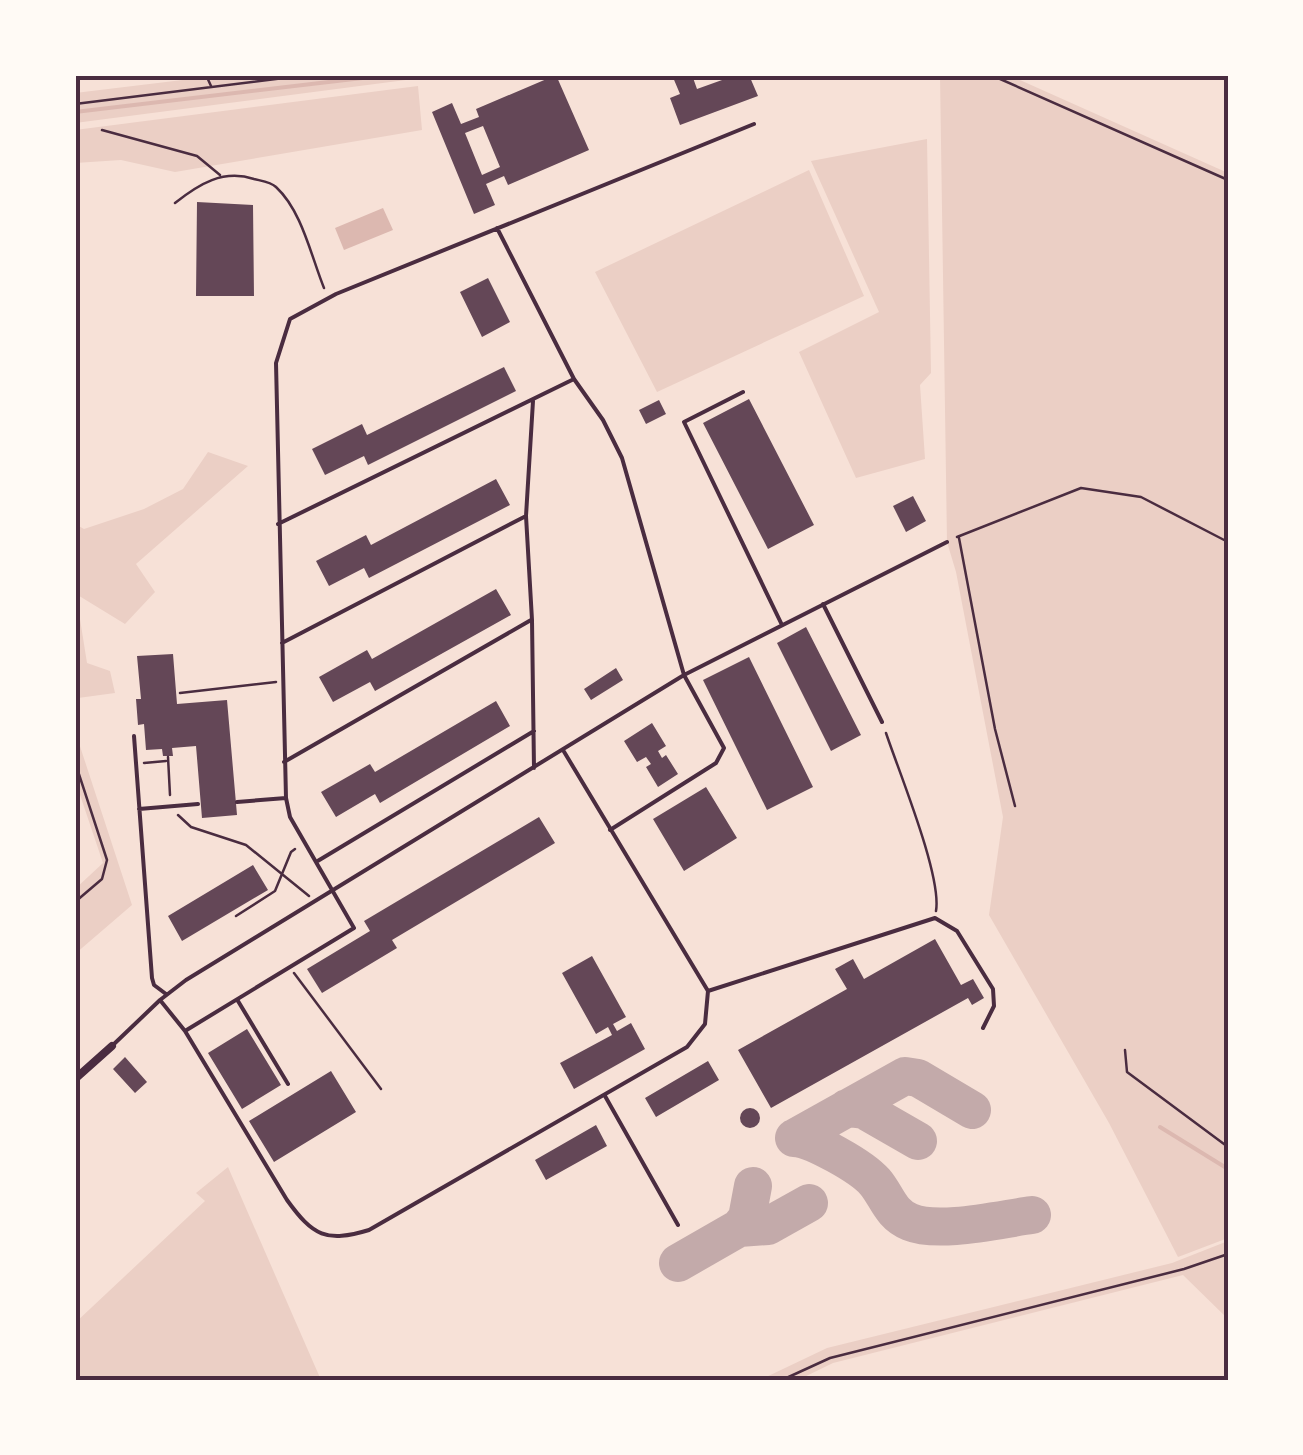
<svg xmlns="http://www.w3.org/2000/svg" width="1303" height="1455" viewBox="0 0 1303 1455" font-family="'Exo 2',sans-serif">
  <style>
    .green { fill: #ebcfc5 }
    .water { fill: #dcb8b0 }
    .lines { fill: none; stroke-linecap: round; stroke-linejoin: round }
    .stream { stroke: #dcb8b0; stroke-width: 4 }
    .taxiway { stroke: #c3aaaa; stroke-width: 38 }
    .building { fill: #644757; fill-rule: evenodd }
    .path { stroke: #4a2c40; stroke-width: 2.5 }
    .service { stroke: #4a2c40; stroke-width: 4 }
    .minor { stroke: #4a2c40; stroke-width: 8 }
    .neatline { fill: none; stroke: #4a2c40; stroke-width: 4 }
  </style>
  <rect width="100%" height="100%" fill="#f7e1d7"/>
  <!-- green -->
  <path class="green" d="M198 75H444L75 123V93L199 78Z
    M940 75H1009L1228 173V1238L1178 1257 1109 1123 989 915 1003 817 956 572 947 542Z
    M418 86 422 130 175 172 121 160 75 163V130Z
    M927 139 931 373 920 385 925 459 856 478 799 352 879 312 811 161Z
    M809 170 864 296 657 392 595 272Z
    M208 452 248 466 136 564 155 592 125 624 76 594 87 663 110 671 115 693 78 698 75 688V524L84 529 144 509 183 489Z
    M75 731 132 905 75 954V889L103 863 75 780Z
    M228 1167 321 1380H75V1323L205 1201 196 1193Z
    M1228 1241V1319L1183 1275 833 1363 798 1380H760L827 1348 1172 1263Z"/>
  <!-- water -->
  <path class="water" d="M383 208 393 230 344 250 335 228Z"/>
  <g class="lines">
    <!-- stream -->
    <path class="stream" d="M75 112 388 75
      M1160 1127 1228 1169"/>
    <!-- taxiway -->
    <path class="taxiway" d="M847 1108 864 1110 918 1141
      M794 1138C813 1139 862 1167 875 1182 887 1196 890 1214 910 1222 939 1234 1001 1219 1032 1215
      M794 1138 905 1076 918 1078 972 1110
      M739 1228 747 1218 753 1186
      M678 1263 739 1228 768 1226 809 1203"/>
  </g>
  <!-- building -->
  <path class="building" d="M556 75 589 150 508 185 504 176 486 184 495 205 474 214 432 112 452 103 461 124 479 117 476 109ZM483 126 500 167 482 175 465 133Z
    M672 75H692L697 89 736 75H749L758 96 680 125 670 98 680 94Z
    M197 202 253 205 254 296H196Z
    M488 278 510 322 482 337 460 292Z
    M504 367 516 391 368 465 364 456 325 475 312 449 362 424 367 435Z
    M749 399 814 525 768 549 703 423Z
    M659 400 666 414 646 424 639 410Z
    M496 479 510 505 369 578 364 568 329 586 316 561 366 535 371 545Z
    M913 496 926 521 906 532 893 506Z
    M496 589 511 615 375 691 370 682 333 702 319 677 367 650 372 659Z
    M806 627 861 735 831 751 777 643Z
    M173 654 177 704 227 700 237 815 202 818 196 746 172 748 173 756H163L162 749 146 750 144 724 138 725 136 699H141L137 656Z
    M749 657 813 787 767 810 703 680Z
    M616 668 623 680 591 700 584 689Z
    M496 701 510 726 380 803 375 794 336 817 321 792 370 764 375 772Z
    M652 723 666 746 658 751 662 758 666 755 678 774 658 787 646 767 651 764 646 757 637 762 624 741Z
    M706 787 737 838 684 871 653 819Z
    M539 817 555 843 392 940 397 948 322 993 307 969 370 931 364 921Z
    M253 865 268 890 182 941 168 916Z
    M935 939 961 985 973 979 984 998 972 1005 968 998 771 1108 738 1050 847 989 835 969 853 959 864 979Z
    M592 956 626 1017 613 1024 617 1031 631 1023 645 1049 574 1089 560 1063 612 1035 608 1027 596 1034 562 973Z
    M247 1029 281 1085 242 1109 208 1053Z
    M125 1057 147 1082 135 1093 113 1069Z
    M708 1061 719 1080 656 1117 645 1098Z
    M331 1071 356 1112 274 1162 249 1121Z
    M740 1118a10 10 0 1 1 20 0a10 10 0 1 1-20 0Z
    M596 1125 607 1146 546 1180 535 1160Z"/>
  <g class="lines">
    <!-- path -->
    <path class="path" d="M206 75 211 86
      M991 75 1228 180
      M75 104 308 75
      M102 130 197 156 220 175
      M175 203C199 184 223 169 254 179 262 181 271 182 276 187 302 211 311 256 324 288
      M957 537 1081 488 1141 497 1228 542
      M959 538 995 729 1015 806
      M180 693 276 682
      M886 733C899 772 942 876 936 911
      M168 757 170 795
      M75 762 107 860 102 879 75 902
      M144 763 166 761
      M178 815 191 827 246 845 309 896
      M236 916 275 891 291 852 295 849
      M294 973 381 1089
      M1125 1050 1127 1072 1228 1147
      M782 1380 830 1358 1184 1269 1228 1254"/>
    <!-- service -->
    <path class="service" d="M497 228 574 379 603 420 622 458 684 675 724 748 716 763 610 830
      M743 392 684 422 782 625
      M533 401 526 516 532 620 534 768
      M278 524 574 379
      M823 604 882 722
      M282 643 526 516
      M134 736 152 978 154 985 166 994
      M563 750 708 991 705 1024 687 1047 369 1230C326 1243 313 1236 287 1200L185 1031 354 928 290 817 286 798 276 363 290 319 336 294 754 124
      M284 762 531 620
      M237 802 286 798
      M139 809 198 804
      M316 862 534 731
      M708 991 935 918 957 931 993 989 994 1006 983 1028
      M160 1000 185 1031
      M238 1001 288 1084
      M114 1044 160 1000 186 980 684 675 947 542
      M605 1096 678 1225"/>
    <!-- minor -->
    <path class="minor" d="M75 1079 112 1046"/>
  </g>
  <!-- border -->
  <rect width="1303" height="1455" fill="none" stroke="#fffaf5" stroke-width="155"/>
  <rect x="78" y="78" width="1148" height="1300" class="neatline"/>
</svg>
